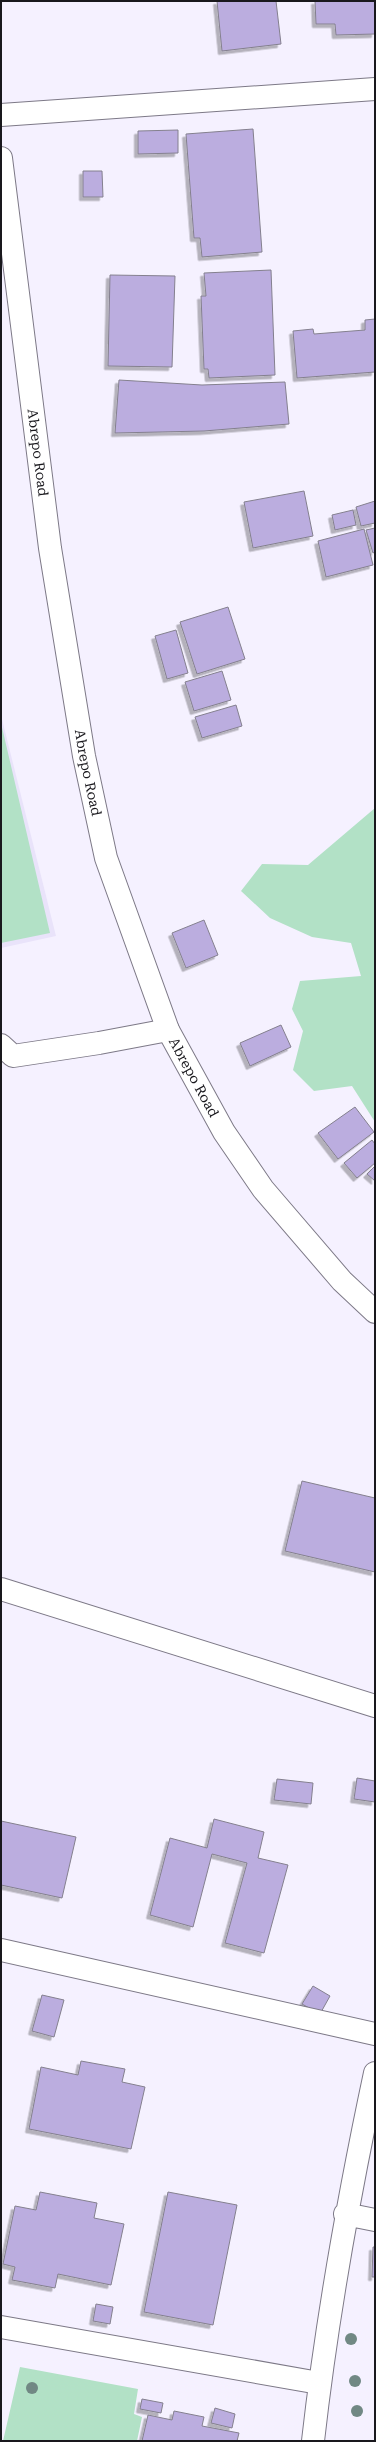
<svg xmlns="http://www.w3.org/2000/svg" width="376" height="2442" viewBox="0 0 376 2442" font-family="'Roboto Serif',serif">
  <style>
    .built { fill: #e9e3fa }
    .green { fill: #b2e1c6 }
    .building { fill: #bbaddf; stroke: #84808e; filter: url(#shadow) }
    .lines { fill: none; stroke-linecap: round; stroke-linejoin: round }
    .minor-casing { stroke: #7d7987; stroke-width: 24 }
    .secondary-casing { stroke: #7d7987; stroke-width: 24 }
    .minor { stroke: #fff; stroke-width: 22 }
    .secondary { stroke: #fff; stroke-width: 22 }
    .tree { fill: #718884 }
    .labels { text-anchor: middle; stroke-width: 3.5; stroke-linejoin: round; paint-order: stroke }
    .street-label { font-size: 14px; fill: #19181d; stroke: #fff }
  </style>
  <defs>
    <filter id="shadow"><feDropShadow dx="-3.5" dy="3.5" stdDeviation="0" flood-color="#0004"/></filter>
  </defs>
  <rect width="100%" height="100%" fill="#f5f1ff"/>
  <!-- built -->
  <path class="built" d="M1 715 56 936 1 948Z"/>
  <!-- green -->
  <path class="green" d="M1 723 50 933 1 943Z
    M375 808V1122L352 1086 314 1091 293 1070 303 1031 292 1009 300 981 361 976 351 943 312 937 270 918 241 891 262 864 308 865Z
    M20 2367 138 2389 134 2414 142 2417 137 2441H3Z"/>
  <!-- building -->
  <path class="building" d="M217 1H276L281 44 222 51Z
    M315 1H375V34L336 35 335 24H316Z
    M253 129 262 252 202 257 200 238H194L186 134Z
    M178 130V153L138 154V131Z
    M83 171H102L103 197H83Z
    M271 270 275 375 209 378 208 369H204L201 296H206L204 273Z
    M110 275 175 276 172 367 108 366Z
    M375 319V372L297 378 293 331 313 329 314 334 365 330V320Z
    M119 380 202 385 285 382 289 424 204 431 115 433Z
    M304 491 313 536 253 548 244 502Z
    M375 501V523L361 526 356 507Z
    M353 510 356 525 335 530 332 515Z
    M375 528V552L373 553 366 530Z
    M364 529 373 565 326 577 318 541Z
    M228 607 245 659 197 674 180 622Z
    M176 630 188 673 167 679 155 636Z
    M222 671 231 700 194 711 185 682Z
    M236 705 242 726 202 738 195 717Z
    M204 920 218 955 186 968 172 933Z
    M281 1025 291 1047 250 1066 240 1043Z
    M355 1107 374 1132 338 1159 318 1133Z
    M372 1140 375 1144V1163L357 1178 344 1163Z
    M375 1166V1181L367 1174Z
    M302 1481 375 1498V1572L285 1551Z
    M357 1778 375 1781V1802L354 1799Z
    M277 1779 313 1783 311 1804 274 1800Z
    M214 1819 264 1832 258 1858 288 1865 264 1953 225 1943 247 1863 212 1854 193 1927 150 1915 170 1838 207 1848Z
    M1 1821 76 1837 62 1898 1 1885Z
    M313 1986 330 1996 320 2014 302 2004Z
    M42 1995 64 2000 54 2037 32 2031Z
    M81 2061 125 2069 122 2082 145 2087 131 2149 29 2129 41 2067 78 2075Z
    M40 2192 97 2203 94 2218 124 2224 111 2285 58 2274 55 2288 12 2280 15 2267 3 2264 15 2206 36 2210Z
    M168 2192 237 2205 213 2325 144 2312Z
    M373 2247H375V2277H372Z
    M96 2304 113 2307 110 2324 93 2321Z
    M142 2399 163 2403 161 2413 140 2409Z
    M215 2408 235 2414 232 2428 211 2423Z
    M174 2411 204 2417 202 2426 239 2433 237 2441H142L148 2415 172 2420Z"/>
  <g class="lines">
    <defs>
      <path id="minor" d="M1 115 375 89
        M1 1045 13 1056 99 1043 168 1030
        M1 1589 375 1706
        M1 1950 375 2034
        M345 2214 375 2220
        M1 2327 319 2383
        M313 2441C327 2317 349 2195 375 2073"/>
      <g id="secondary">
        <path id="s1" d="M1 158 50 548 84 756 106 858 168 1030 224 1132 263 1189 342 1281 375 1312"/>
      </g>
    </defs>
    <!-- minor casing -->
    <use href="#minor" class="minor-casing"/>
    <!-- secondary casing -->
    <use href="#secondary" class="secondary-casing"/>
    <!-- minor -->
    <use href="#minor" class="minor"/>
    <!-- secondary -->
    <use href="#secondary" class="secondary"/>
  </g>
  <!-- trees -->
  <g class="tree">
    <circle cx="351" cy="2339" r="6"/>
    <circle cx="355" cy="2381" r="6"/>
    <circle cx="32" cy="2388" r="6"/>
    <circle cx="357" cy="2411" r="6"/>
  </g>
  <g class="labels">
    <!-- street labels -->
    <g class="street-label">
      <text dy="5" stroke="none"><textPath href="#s1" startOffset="297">Abrepo Road</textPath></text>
      <text dy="5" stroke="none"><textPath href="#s1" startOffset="621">Abrepo Road</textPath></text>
      <text dy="5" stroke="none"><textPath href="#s1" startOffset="945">Abrepo Road</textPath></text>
    </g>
  </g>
  <!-- border -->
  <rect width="376" height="2442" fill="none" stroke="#19181d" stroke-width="4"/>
</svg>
